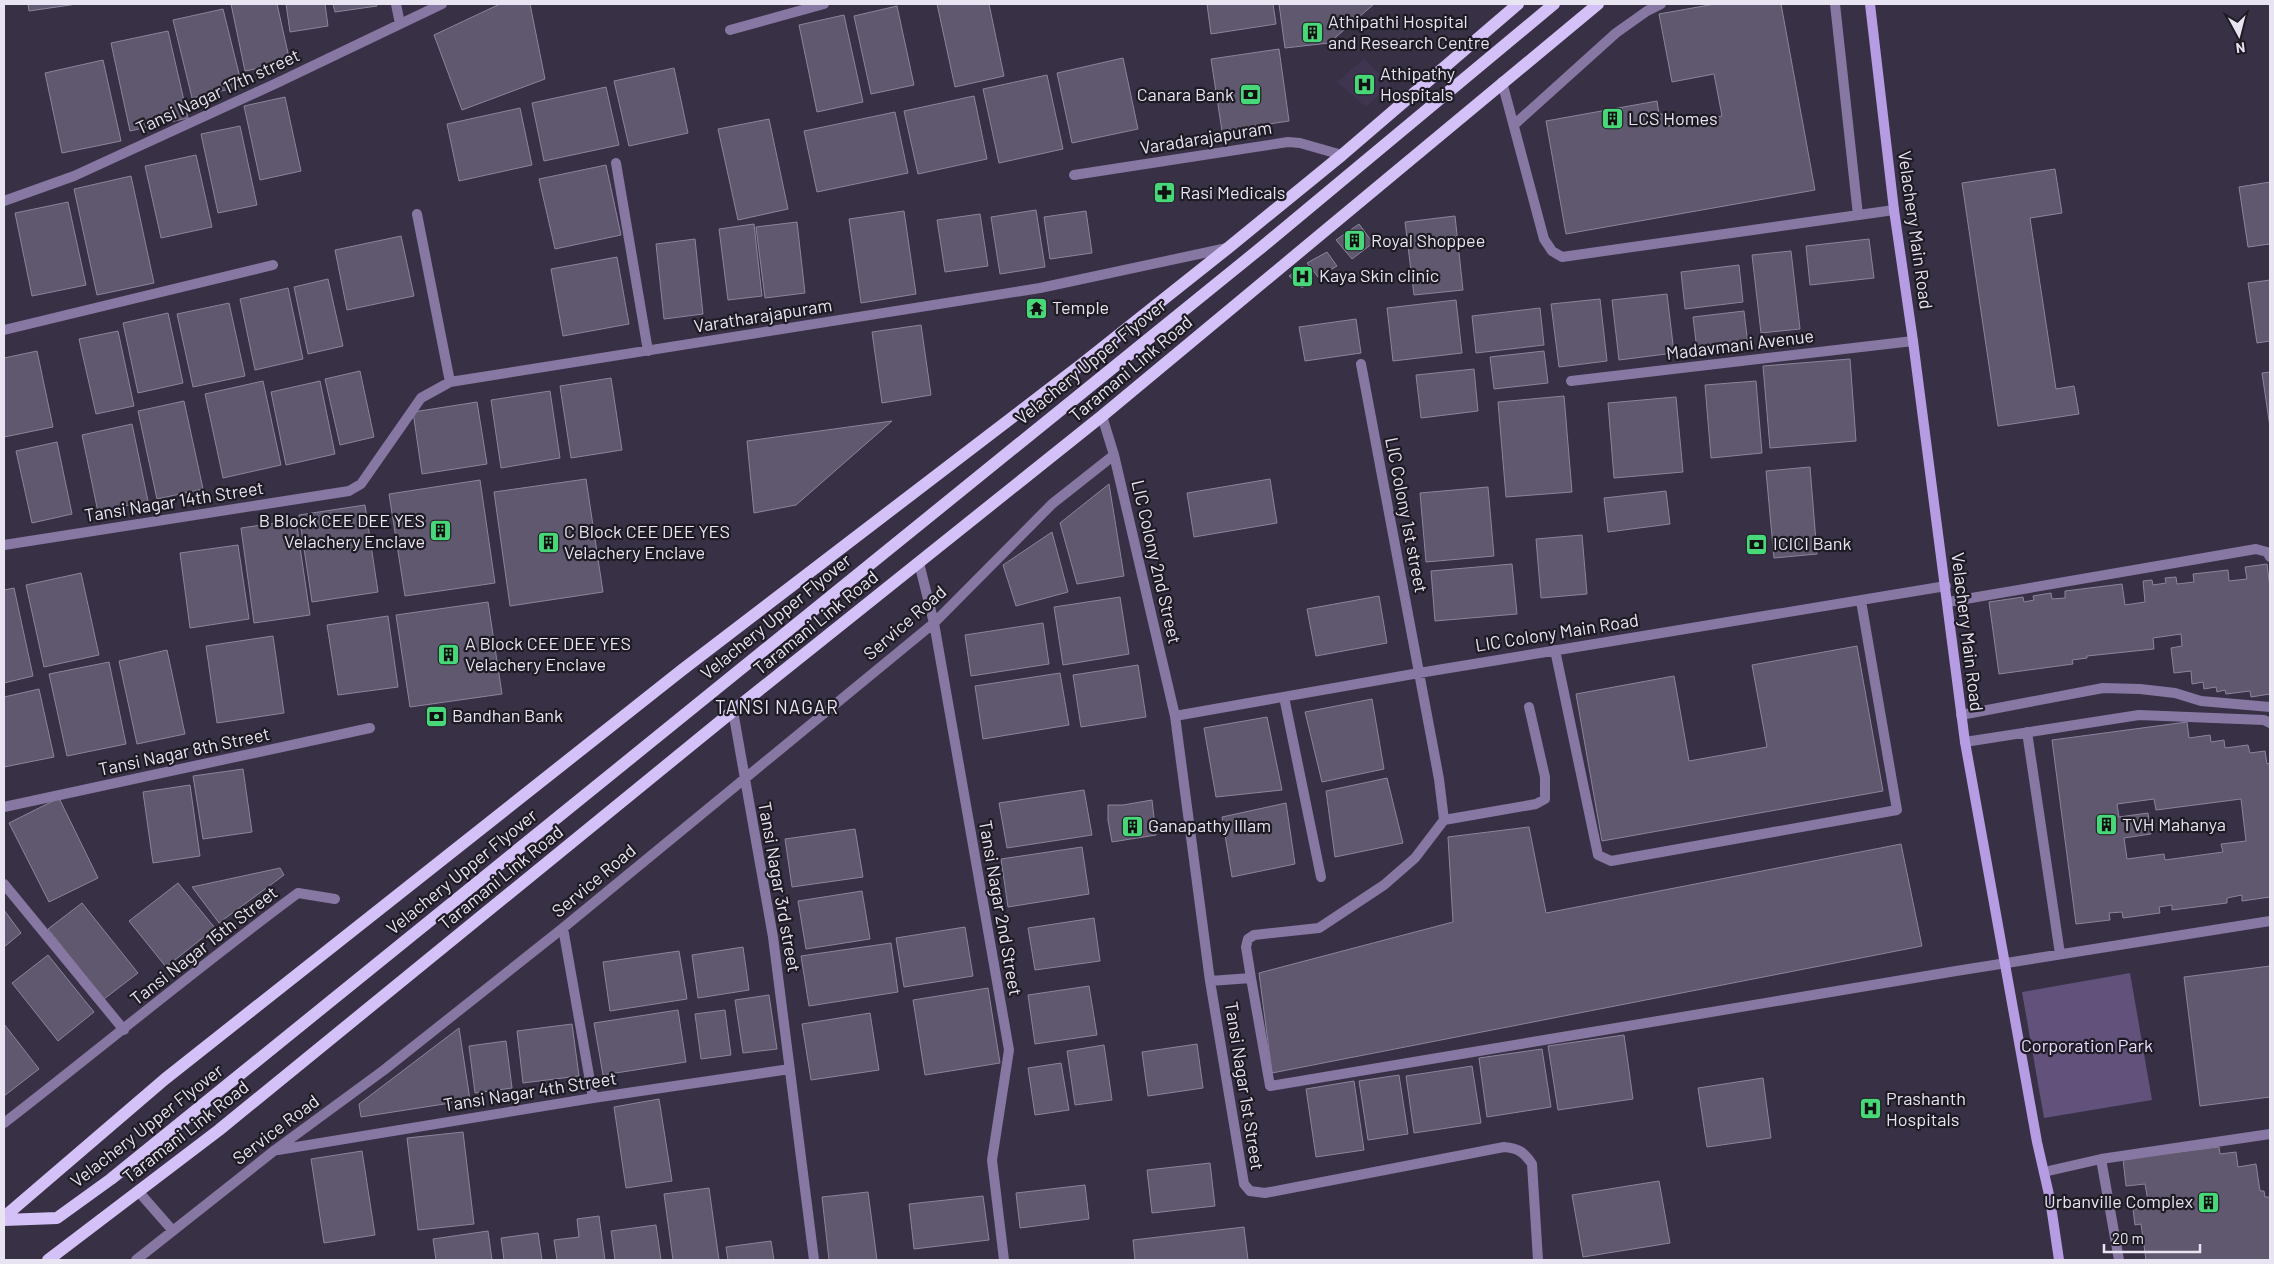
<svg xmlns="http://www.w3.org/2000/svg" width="2274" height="1264" viewBox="0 0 2274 1264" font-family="Barlow,sans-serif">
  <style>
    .built { fill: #3f3550 }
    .green { fill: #61517b }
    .building { fill: #5f586e; stroke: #8c849c; fill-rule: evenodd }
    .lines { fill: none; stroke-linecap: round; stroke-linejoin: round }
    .minor { stroke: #8777a3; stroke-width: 10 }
    .secondary { stroke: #b69ce2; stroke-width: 10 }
    .primary { stroke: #d4c1f7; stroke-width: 12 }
    .labels { text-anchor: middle; stroke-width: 4.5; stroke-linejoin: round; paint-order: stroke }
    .poi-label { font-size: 18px; fill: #e8e4f1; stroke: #1e1b24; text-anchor: start }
    .street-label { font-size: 18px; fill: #e8e4f1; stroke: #1e1b24 }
    .park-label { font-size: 18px; fill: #e6dafd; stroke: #1e1b24 }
    .neighbourhood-label { font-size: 19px; letter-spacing: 1px; fill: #e8e4f1; stroke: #1e1b24 }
  </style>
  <rect width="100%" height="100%" fill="#383145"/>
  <!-- built -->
  <path class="built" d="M1364 59 1391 85 1366 107 1337 82Z"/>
  <!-- green -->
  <path class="green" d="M2130 973 2152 1100 2044 1118 2022 992Z"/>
  <!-- building -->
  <path class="building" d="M28 4H77L29 11Z
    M231 4H277L290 62 245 71Z
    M286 4H325L328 26 290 32Z
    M333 4H376L377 6 335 12Z
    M500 4H530L545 79 462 110 434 35Z
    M937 4H989L1004 76 955 87Z
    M1207 4H1273L1276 24 1211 34Z
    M1279 4H1374L1329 43 1285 48Z
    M1715 4H1781L1815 190 1566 234 1546 121 1657 101 1659 114H1665L1668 126 1722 116 1714 74 1672 82 1659 14Z
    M897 6 914 85 871 94 854 16Z
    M223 9 242 86 192 98 173 20Z
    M844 15 863 102 817 112 799 25Z
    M168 31 188 118 130 131 111 43Z
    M1279 49 1289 121 1222 131 1211 59Z
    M1123 58 1138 129 1072 143 1057 73Z
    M103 60 121 141 62 153 45 73Z
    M674 68 688 133 629 146 614 81Z
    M1047 75 1063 149 999 163 983 89Z
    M606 87 619 145 544 161 532 103Z
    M974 96 987 159 918 174 904 111Z
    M285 97 301 171 260 180 244 106Z
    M520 108 532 165 459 181 447 124Z
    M895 112 908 173 817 192 804 131Z
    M769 119 788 209 738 220 718 129Z
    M240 126 257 205 218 213 201 134Z
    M196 155 212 227 161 238 145 166Z
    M606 165 621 235 555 249 539 179Z
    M2055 169 2062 213 2030 218 2056 389 2074 386 2079 414 1998 426 1962 183Z
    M131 176 154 283 97 295 74 189Z
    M2270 182V244L2248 247 2239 187Z
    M68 202 86 285 32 296 15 213Z
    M1036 210 1045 267 1000 274 991 217Z
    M904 211 916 294 861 303 849 219Z
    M1086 211 1092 253 1050 259 1044 217Z
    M980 214 988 266 945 272 937 220Z
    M1455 216 1463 290 1414 295 1405 222Z
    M797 222 805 293 765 298 756 227Z
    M754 224 762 296 728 300 719 229Z
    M1359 224 1373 243 1352 259 1336 240Z
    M401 236 414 296 347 310 335 250Z
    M695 239 703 314 664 319 656 244Z
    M1869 239 1874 278 1810 285 1806 246Z
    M1791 251 1800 329 1761 333 1752 255Z
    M1327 252 1337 266 1318 277 1307 263Z
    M617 257 629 324 563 336 551 269Z
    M1739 265 1743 302 1685 309 1681 272Z
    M1304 266 1313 279 1302 288 1289 276Z
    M328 279 343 346 308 354 294 287Z
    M2270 280V341L2257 343 2248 283Z
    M288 288 303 359 255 370 240 299Z
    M1667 294 1674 353 1619 360 1612 300Z
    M1600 299 1607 361 1559 367 1551 304Z
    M1456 300 1462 353 1393 361 1387 308Z
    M229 303 245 376 193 387 177 314Z
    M1540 308 1544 345 1476 353 1472 316Z
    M1744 311 1748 345 1697 350 1693 317Z
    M168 313 183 383 138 393 123 323Z
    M1356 319 1361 353 1305 361 1299 327Z
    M921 325 931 395 882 403 872 332Z
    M118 331 134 406 96 414 79 339Z
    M37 351 53 427 4 437V358Z
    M1544 351 1548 383 1494 389 1490 357Z
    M1850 359 1856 441 1770 448 1763 366Z
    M1474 369 1478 411 1421 418 1416 375Z
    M360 371 374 437 340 445 325 379Z
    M2270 372V427L2262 373Z
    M611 378 622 450 571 458 560 386Z
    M263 381 281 465 223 478 205 394Z
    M320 381 335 454 286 465 271 392Z
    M1756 381 1762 453 1711 458 1705 385Z
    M550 391 560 458 501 468 491 400Z
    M1564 396 1572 492 1506 497 1498 402Z
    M1676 397 1683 472 1614 478 1608 403Z
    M184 401 203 489 157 499 138 411Z
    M477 402 487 464 422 474 413 412Z
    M892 421 796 505 754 513 747 441Z
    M132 424 148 501 98 512 82 435Z
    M57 442 72 514 32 523 16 451Z
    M1810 467 1817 554 1774 558 1766 471Z
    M586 479 603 592 510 606 494 492Z
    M1270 479 1277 523 1194 537 1187 493Z
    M480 480 495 583 405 596 389 494Z
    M1109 484 1124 576 1077 584 1060 523Z
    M1488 487 1494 556 1426 562 1420 493Z
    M1666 491 1670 524 1608 532 1604 498Z
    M365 505 378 592 312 602 299 515Z
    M296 520 310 615 254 623 241 528Z
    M1052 532 1068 592 1016 606 1003 565Z
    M1582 535 1587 594 1541 598 1536 539Z
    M238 545 249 619 190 628 180 553Z
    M1512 564 1517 614 1435 621 1431 571Z
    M2267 564 2270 588V694L2251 697 2250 691 2226 694 2225 690 2217 692 2216 687 2204 689 2203 682 2192 684 2191 671 2174 673 2171 648 2182 646 2181 634 2153 638 2154 649 2087 656V658L2072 660 2073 664 1999 674 1989 602 2023 597 2024 602 2034 600 2033 596 2051 593 2052 599 2065 598V591L2122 584 2125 605 2145 602 2143 581 2152 580 2153 585 2166 583 2165 578 2176 577 2177 584 2194 582 2193 574 2228 570 2229 581 2247 579 2245 567Z
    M81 573 99 655 44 667 26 585Z
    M14 588 33 676 4 683V590Z
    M1379 596 1387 643 1316 656 1307 609Z
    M1120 597 1129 654 1063 665 1054 607Z
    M488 602 502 694 410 707 396 615Z
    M388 616 398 687 338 695 327 625Z
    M1043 623 1049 664 971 676 965 635Z
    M273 636 284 713 217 723 206 646Z
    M1857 646 1883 791 1602 841 1576 694 1674 676 1689 761 1767 747 1752 665Z
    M167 650 185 734 137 744 119 661Z
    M109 662 126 744 67 756 49 674Z
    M1138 665 1146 717 1081 727 1073 675Z
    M1060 673 1069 725 983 739 975 686Z
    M39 689 54 757 4 767V697Z
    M1372 699 1384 769 1322 782 1305 712Z
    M1267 717 1282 790 1216 797 1204 728Z
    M2187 722 2189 738 2210 735 2211 742 2224 740 2225 748 2248 745 2250 753 2265 751 2267 764 2270 763V897L2242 901V895L2227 898V903L2172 910V905L2159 907 2160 913 2123 918 2122 912 2109 913 2110 920 2076 924 2052 740ZM2154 799 2156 810 2241 799 2246 841 2221 844 2223 852 2165 860 2164 854 2127 859 2124 838 2151 834 2148 813 2119 817 2117 804Z
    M243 769 252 832 203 839 193 776Z
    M1387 778 1403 843 1335 857 1326 791Z
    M190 785 200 856 153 863 143 792Z
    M1084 790 1092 835 1007 848 999 803Z
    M59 798 98 878 49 902 9 823Z
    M1152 800 1156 835 1112 842 1108 820V805H1123Z
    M1286 803 1295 864 1232 877 1222 817Z
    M1529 827 1546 913 1901 844 1922 946 1272 1073 1259 973 1453 922 1448 837Z
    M855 829 863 877 792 887 785 839Z
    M1082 847 1089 894 1008 907 1001 859Z
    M280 868 284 875 219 923 192 887Z
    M178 883 215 928 166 967 129 921Z
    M862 891 870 939 806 949 798 901Z
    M82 903 138 973 104 999 48 929Z
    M4 910 21 933 4 947Z
    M1094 918 1100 961 1035 970 1028 928Z
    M965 927 973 976 904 987 896 938Z
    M891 943 898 992 809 1006 801 956Z
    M743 947 749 990 698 998 692 955Z
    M679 951 687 999 610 1011 603 962Z
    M48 955 94 1012 58 1041 12 983Z
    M2270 966V1097L2200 1106 2184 977Z
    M1089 986 1097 1035 1035 1044 1028 995Z
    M988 988 1000 1063 925 1075 913 1000Z
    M769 995 777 1049 743 1053 735 1000Z
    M678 1010 686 1062 603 1075 594 1023Z
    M725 1010 731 1055 701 1059 695 1014Z
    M870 1013 879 1070 811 1080 802 1024Z
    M4 1024 39 1069 4 1096Z
    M572 1024 579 1076 523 1083 517 1031Z
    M459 1028 470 1100 361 1117 359 1104Z
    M1624 1035 1633 1099 1558 1110 1548 1046Z
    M506 1041 512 1088 475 1093 469 1046Z
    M1197 1044 1203 1088 1148 1096 1142 1052Z
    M1104 1045 1112 1100 1075 1105 1067 1051Z
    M1542 1049 1551 1107 1487 1117 1479 1058Z
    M1061 1063 1069 1110 1035 1115 1028 1068Z
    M1472 1066 1481 1123 1414 1133 1406 1076Z
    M1399 1075 1408 1134 1368 1140 1359 1081Z
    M1763 1078 1771 1138 1707 1147 1698 1088Z
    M1354 1081 1364 1150 1316 1157 1306 1089Z
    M659 1099 672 1181 626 1188 614 1107Z
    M463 1132 474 1224 418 1230 407 1138Z
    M2219 1147 2220 1154 2236 1152 2238 1167 2256 1164 2260 1191H2264L2265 1197H2270V1260H2146L2141 1224 2135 1225 2133 1209 2149 1207 2145 1184 2126 1186 2123 1159Z
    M362 1151 375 1235 324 1243 311 1159Z
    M1210 1163 1215 1206 1152 1213 1147 1170Z
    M1659 1181 1670 1243 1583 1257 1572 1195Z
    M1085 1185 1089 1219 1020 1228 1016 1193Z
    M709 1188 719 1260H673L664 1194Z
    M868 1192 877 1260H829L822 1197Z
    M983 1196 989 1240 914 1249 909 1204Z
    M599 1216 605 1260H557L554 1240 579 1237 577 1219Z
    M656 1225 661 1260H615L611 1231Z
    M1244 1227 1248 1260H1135L1133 1240Z
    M488 1231 492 1260H436L433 1239Z
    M538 1233 542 1260H504L501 1238Z
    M771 1241 774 1260H728L726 1247Z"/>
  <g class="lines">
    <!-- minor -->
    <path class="minor" d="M396 4 400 24
      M1835 4 1858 215
      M730 30 824 4
      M1502 82 1544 239 1552 251 1562 257 1894 210
      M1515 124 1616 33 1647 11 1661 4
      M616 163 648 351
      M1074 175 1288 142 1300 143 1342 155
      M4 201 74 176 279 82 442 4
      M417 214 450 382
      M4 330 273 265
      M1571 381 1913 341
      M1102 416 1114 455 1175 716 1210 981 1244 1184 1250 1191 1265 1193 1504 1147C1518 1148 1524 1152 1532 1164L1538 1260
      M4 545 349 491 361 484 421 398 450 382 1040 288 1227 248
      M919 563 934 623 1009 1050 992 1160 1004 1260
      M1948 602 2256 549 2267 552 2270 557
      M1555 650 1598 855 1611 861 1897 810 1861 601
      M1284 697 1321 877
      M733 711 773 937 814 1260
      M1961 715 2103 688 2140 689 2175 693 2201 701 2270 707
      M1175 716 1419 673 1946 586
      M2027 732 2060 954
      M1965 742 2139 715 2264 720 2270 723
      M4 807 370 728
      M1444 820 1536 804 1545 799V777L1529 707
      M4 884 124 1030
      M563 928 593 1098
      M1251 978 1246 947 1248 939 1254 935 1319 928 1384 885 1415 858 1444 820 1439 779 1361 364
      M1210 981 1251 978 1270 1086 1956 971 2270 921
      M4 1123C102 1047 198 967 298 893L335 899
      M278 1150 593 1098 790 1069
      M2101 1159 2119 1260
      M2044 1172 2101 1159 2270 1134
      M138 1191 173 1231
      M136 1260 275 1150 384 1070 563 928 934 623 1052 504 1114 455"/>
    <!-- secondary -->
    <path class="secondary" d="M1870 4 1894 210 1913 341 1965 742 2037 1142 2050 1199 2059 1260"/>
    <!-- primary -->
    <path class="primary" d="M4 1217 165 1079 682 670 1082 364 1228 248 1342 155 1518 4
      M4 1220 57 1218 111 1179 1262 247 1554 4
      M48 1260 219 1130 733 711 1102 416 1598 4"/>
  </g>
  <!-- icons -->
  <defs>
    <symbol id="building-square" viewBox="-11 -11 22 22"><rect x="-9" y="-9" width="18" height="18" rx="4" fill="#48d779" stroke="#1e1b24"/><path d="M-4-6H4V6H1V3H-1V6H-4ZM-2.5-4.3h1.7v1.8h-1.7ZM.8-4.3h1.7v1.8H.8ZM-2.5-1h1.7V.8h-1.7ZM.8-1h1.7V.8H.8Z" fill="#111"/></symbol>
    <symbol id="hospital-square" viewBox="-11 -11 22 22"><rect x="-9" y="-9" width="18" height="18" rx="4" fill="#48d779" stroke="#1e1b24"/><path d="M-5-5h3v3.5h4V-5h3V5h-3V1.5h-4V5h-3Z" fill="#111"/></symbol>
    <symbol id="bank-square" viewBox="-11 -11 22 22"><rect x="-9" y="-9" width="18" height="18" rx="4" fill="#48d779" stroke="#1e1b24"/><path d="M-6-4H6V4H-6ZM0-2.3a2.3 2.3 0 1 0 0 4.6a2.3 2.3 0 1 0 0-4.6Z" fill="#111"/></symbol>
    <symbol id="pharmacy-square" viewBox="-11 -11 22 22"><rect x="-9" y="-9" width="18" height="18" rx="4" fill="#48d779" stroke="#1e1b24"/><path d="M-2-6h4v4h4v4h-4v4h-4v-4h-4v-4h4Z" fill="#111"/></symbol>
    <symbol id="temple-square" viewBox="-11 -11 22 22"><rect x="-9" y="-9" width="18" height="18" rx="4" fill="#48d779" stroke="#1e1b24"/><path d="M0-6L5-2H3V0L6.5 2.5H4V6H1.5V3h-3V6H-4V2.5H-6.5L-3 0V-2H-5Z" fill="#111"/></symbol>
  </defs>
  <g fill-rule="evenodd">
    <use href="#building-square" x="1300" y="20" width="25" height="25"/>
    <use href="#hospital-square" x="1352" y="72" width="25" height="25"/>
    <use href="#bank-square" x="1238" y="82" width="25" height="25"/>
    <use href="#building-square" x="1600" y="106" width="25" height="25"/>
    <use href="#pharmacy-square" x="1152" y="180" width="25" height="25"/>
    <use href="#building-square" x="1342" y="228" width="25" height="25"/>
    <use href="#hospital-square" x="1290" y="264" width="25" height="25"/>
    <use href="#temple-square" x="1024" y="296" width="25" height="25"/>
    <use href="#building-square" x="428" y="518" width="25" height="25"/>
    <use href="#building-square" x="536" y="530" width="25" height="25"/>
    <use href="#bank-square" x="1744" y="532" width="25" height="25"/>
    <use href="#building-square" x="436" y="642" width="25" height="25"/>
    <use href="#bank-square" x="424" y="704" width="25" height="25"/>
    <use href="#building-square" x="2094" y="812" width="25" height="25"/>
    <use href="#building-square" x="1120" y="814" width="25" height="25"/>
    <use href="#hospital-square" x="1858" y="1096" width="25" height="25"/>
    <use href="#building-square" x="2196" y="1190" width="25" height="25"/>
  </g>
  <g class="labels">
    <!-- poi labels -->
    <g class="poi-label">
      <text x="1328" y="28">Athipathi Hospital<tspan x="1328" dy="21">and Research Centre</tspan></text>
      <text x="1380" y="80">Athipathy<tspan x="1380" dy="21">Hospitals</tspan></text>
      <text x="1234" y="101" text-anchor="end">Canara Bank</text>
      <text x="1628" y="125">LCS Homes</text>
      <text x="1180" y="199">Rasi Medicals</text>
      <text x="1371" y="247">Royal Shoppee</text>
      <text x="1319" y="282">Kaya Skin clinic</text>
      <text x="1052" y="314">Temple</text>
      <text x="425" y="527" text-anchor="end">B Block CEE DEE YES<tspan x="425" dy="21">Velachery Enclave</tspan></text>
      <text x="564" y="538">C Block CEE DEE YES<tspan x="564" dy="21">Velachery Enclave</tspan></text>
      <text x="1773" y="550">ICICI Bank</text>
      <text x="465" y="650">A Block CEE DEE YES<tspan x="465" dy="21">Velachery Enclave</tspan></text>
      <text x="452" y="722">Bandhan Bank</text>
      <text x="2122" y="831">TVH Mahanya</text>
      <text x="1148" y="832">Ganapathy Illam</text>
      <text x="1886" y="1105">Prashanth<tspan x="1886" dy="21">Hospitals</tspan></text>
      <text x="2193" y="1208" text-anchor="end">Urbanville Complex</text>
    </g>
    <!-- street labels -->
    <g class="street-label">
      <text transform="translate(218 92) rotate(-25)" y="6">Tansi Nagar 17th street</text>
      <text transform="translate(1206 138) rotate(-9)" y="6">Varadarajapuram</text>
      <text transform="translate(1915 230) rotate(82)" y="6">Velachery Main Road</text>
      <text transform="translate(763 316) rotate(-9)" y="6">Varatharajapuram</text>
      <text transform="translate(1740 345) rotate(-7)" y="6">Madavmani Avenue</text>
      <text transform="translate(1091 362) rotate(-39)" y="6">Velachery Upper Flyover</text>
      <text transform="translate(1131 369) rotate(-40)" y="6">Taramani Link Road</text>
      <text transform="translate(174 502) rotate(-9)" y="6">Tansi Nagar 14th Street</text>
      <text transform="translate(1406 515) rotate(79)" y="6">LIC Colony 1st street</text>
      <text transform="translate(1156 562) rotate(77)" y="6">LIC Colony 2nd Street</text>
      <text transform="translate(776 617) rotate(-39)" y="6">Velachery Upper Flyover</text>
      <text transform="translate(816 623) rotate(-39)" y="6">Taramani Link Road</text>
      <text transform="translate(905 623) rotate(-41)" y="6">Service Road</text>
      <text transform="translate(1967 632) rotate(83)" y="6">Velachery Main Road</text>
      <text transform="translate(1557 633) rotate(-9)" y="6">LIC Colony Main Road</text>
      <text transform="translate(184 752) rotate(-12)" y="6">Tansi Nagar 8th Street</text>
      <text transform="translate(462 872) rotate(-39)" y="6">Velachery Upper Flyover</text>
      <text transform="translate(501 878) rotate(-39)" y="6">Taramani Link Road</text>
      <text transform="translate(594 881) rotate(-40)" y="6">Service Road</text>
      <text transform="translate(779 887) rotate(80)" y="6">Tansi Nagar 3rd street</text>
      <text transform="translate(1000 908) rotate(80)" y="6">Tansi Nagar 2nd Street</text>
      <text transform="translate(204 946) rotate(-38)" y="6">Tansi Nagar 15th Street</text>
      <text transform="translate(1244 1086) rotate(81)" y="6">Tansi Nagar 1st Street</text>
      <text transform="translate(530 1092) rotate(-9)" y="6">Tansi Nagar 4th Street</text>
      <text transform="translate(147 1126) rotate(-38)" y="6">Velachery Upper Flyover</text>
      <text transform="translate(276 1130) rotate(-37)" y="6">Service Road</text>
      <text transform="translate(186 1132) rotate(-38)" y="6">Taramani Link Road</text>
    </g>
    <!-- park labels -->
    <g class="park-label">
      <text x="2087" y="1052">Corporation Park</text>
    </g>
    <!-- neighbourhood labels -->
    <g class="neighbourhood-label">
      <text x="777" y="714">TANSI NAGAR</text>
    </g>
  </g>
  <!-- border -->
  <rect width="2274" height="1264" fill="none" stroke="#e8e4f1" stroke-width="10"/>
  <!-- north arrow -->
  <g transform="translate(2239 35) rotate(173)" stroke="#1e1b24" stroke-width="4" paint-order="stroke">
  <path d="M0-4L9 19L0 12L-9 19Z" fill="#e8e4f1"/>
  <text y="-8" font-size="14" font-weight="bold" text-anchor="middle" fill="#e8e4f1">N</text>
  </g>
  <!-- scale -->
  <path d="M2104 1244v8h96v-8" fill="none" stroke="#e8e4f1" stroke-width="2.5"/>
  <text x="2112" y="1244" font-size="15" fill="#e8e4f1" stroke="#1e1b24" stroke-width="4" paint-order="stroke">20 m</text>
</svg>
